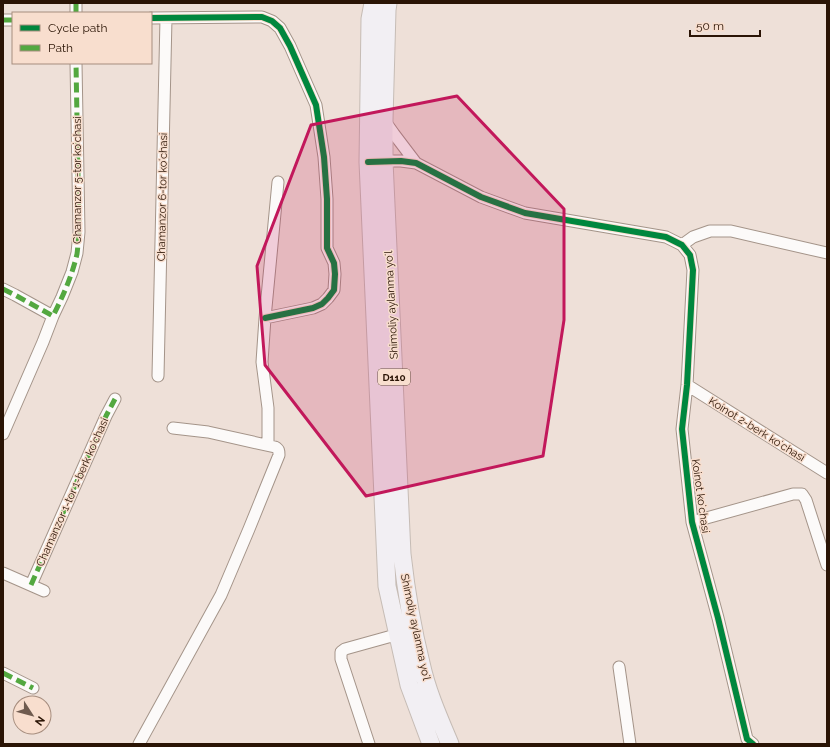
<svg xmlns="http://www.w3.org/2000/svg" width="830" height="747" viewBox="0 0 830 747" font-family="Raleway,sans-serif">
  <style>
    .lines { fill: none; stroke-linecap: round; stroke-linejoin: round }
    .street-casing { stroke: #a49489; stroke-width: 13 }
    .primary-casing { stroke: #c6bcb5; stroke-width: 19 }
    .street { stroke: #fcfaf9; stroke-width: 11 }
    .primary { stroke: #f2eff3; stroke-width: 17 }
    .quiet { stroke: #53a840; stroke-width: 5; stroke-dasharray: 10 5; stroke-linecap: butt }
    .cycleway-casing { stroke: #f8dece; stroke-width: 8 }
    .cycleway { stroke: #00873e; stroke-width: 6 }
    .marked { fill: #c2185b; fill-opacity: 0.2; stroke: #c2185b; stroke-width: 3; stroke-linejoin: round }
    .labels { text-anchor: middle; stroke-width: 3; stroke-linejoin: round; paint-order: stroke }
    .shield { fill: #f8dece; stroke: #685141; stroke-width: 1 }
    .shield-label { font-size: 10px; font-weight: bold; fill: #2a1405 }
    .street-label { font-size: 11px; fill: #2a1405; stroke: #f8dece }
  </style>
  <rect width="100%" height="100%" fill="#eee0d8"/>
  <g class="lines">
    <defs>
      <path id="street" d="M76 13V3
        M151 18 262 17 272 21 280 28 290 46 316 105 324 157 327 199V248L334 263 335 274 334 290 328 298 322 304 313 308 265 318
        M3 20H13
        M384 120 394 134 416 163
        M379 161H401L416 163 481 197 525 213 666 237 682 245 690 255 693 270 687 385 682 429 692 522 718 618 747 739 753 744
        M682 245 693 237 710 231H731L827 253
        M3 289 15 295 53 316
        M158 376 166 18
        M687 385 827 473
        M3 434 43 342 53 316 62 297 72 272 77 253 79 232 76 63
        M268 445V408L262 362 265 318 278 182
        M692 522 793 494H802L806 500 827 565
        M3 573 44 591
        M31 585 106 416 115 399
        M619 667 630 744
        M3 673 33 688
        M139 744 221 595 249 529 279 455C279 451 279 449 275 447L208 432 173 428
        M369 744 341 659V652L345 649 399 634"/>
      <path id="primary" d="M373 3 370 19 368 162 387 586 409 685 431 744
        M388 3 387 10 384 120V161L402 554C406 590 412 627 421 663 427 691 439 718 450 744"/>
    </defs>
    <!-- street casing -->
    <use href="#street" class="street-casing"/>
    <!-- primary casing -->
    <use href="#primary" class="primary-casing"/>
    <!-- street -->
    <use href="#street" class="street"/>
    <!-- primary -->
    <use href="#primary" class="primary"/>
    <!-- quiet -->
    <path class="quiet" d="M76 13V3
      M3 20H13
      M3 289 15 295 53 316C63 296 72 276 77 254 78 247 78 239 79 232L76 63
      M31 585 106 416 115 399
      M3 673 33 688"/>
    <defs>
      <path id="cycleway" d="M151 18 262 17 272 21 280 28 290 46 316 105 324 157 327 199V248L334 263 335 274 334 290 328 298 322 304 313 308 265 318
        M368 162 401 161 416 163 481 197 525 213 666 237 682 245 690 255 693 270 687 385 682 429 692 522 718 618 747 739 753 744"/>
    </defs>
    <!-- cycleway casing -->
    <use href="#cycleway" class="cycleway-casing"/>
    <!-- cycleway -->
    <use href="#cycleway" class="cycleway"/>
  </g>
  <!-- marked area -->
  <path class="marked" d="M457 96 564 209V320L543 456 366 496 265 365 257 266 311 125Z"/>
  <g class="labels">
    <!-- shield labels -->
    <rect class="shield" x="378" y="369" width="32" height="16" rx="3"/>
    <g class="shield-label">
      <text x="394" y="381">D110</text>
    </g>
    <!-- street labels -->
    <g class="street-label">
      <text transform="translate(77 180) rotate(-90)" y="4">Chamanzor 5-tor koʻchasi</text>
      <text transform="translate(162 197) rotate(-89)" y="4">Chamanzor 6-tor koʻchasi</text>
      <text transform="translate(391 305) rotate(-93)" y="4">Shimoliy aylanma yoʻl</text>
      <text transform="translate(757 429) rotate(32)" y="4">Koinot 2-berk koʻchasi</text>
      <text transform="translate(72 492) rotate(-66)" y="4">Chamanzor 1-tor 1-berk koʻchasi</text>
      <text transform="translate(701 496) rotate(82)" y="4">Koinot koʻchasi</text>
      <text transform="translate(416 627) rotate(78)" y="4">Shimoliy aylanma yoʻl</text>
    </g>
  </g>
  <!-- border -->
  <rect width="830" height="747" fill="none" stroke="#2a1405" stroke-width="8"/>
  <!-- legend -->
  <rect x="12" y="12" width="140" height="52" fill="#f8dece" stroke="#a68d7e"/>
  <rect x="20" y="25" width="20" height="6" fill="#00873e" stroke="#a68d7e"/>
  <text x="48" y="32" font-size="12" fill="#2a1405">Cycle path</text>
  <rect x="20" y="45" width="20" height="6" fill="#53a840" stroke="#a68d7e"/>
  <text x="48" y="52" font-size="12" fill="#2a1405">Path</text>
  <!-- north arrow -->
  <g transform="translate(32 715) rotate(126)"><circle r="19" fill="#f8dece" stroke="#a68d7e"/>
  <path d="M0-3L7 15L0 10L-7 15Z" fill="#6f5b4f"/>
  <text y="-6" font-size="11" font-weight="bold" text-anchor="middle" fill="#2a1405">N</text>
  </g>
  <!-- scale -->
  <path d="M690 30v6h70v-6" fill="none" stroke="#2a1405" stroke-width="2"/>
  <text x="696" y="30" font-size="12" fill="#2a1405" stroke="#f8dece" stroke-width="3" paint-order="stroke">50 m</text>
</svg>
